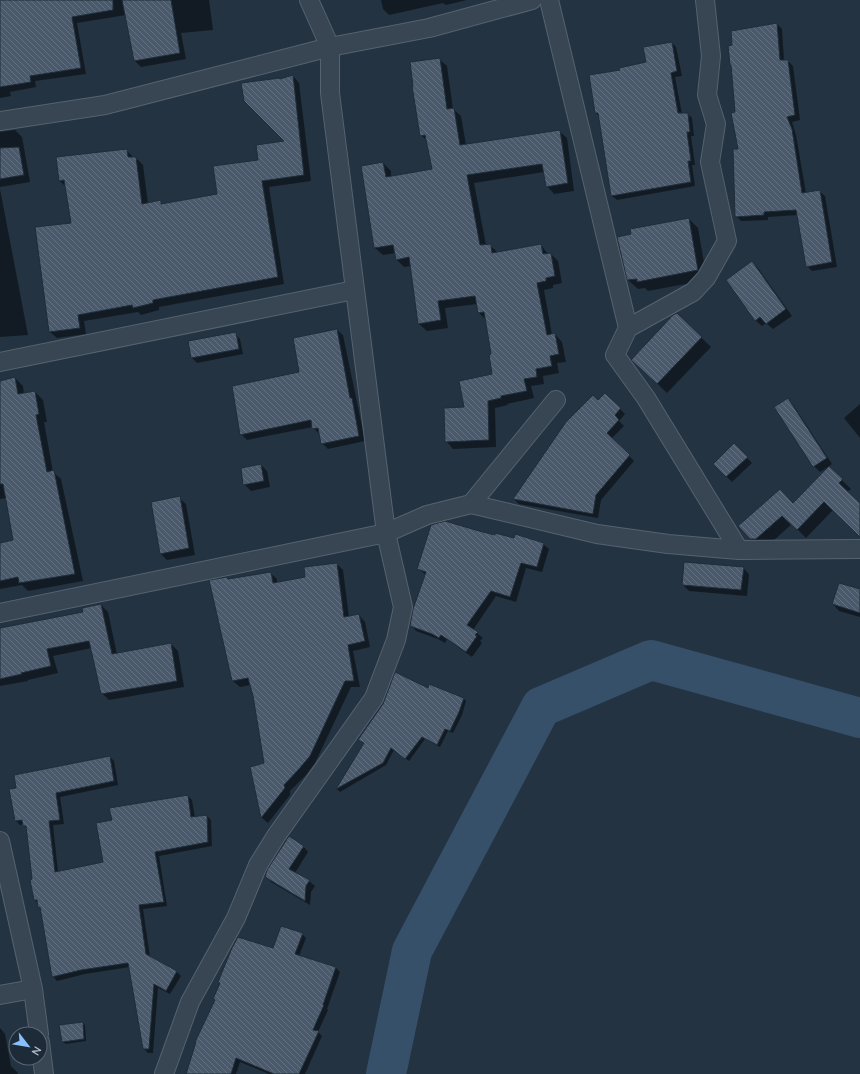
<svg xmlns="http://www.w3.org/2000/svg" width="860" height="1074" viewBox="0 0 860 1074" font-family="Quicksand,sans-serif">
  <style>
    .shadow { fill: #0007 }
    .lines { fill: none; stroke-linecap: round; stroke-linejoin: round }
    .river { stroke: #36506a; stroke-width: 40 }
    .building { fill: url(#building-back-hatch); stroke: #1f2c39 }
    .minor-casing { stroke: #56636f; stroke-width: 20 }
    .minor { stroke: #384552; stroke-width: 18 }
  </style>
  <defs>
    <pattern id="building-back-hatch" width="6" height="6" patternUnits="userSpaceOnUse"><rect width="6" height="6" fill="#4a5a6c"/><path d="M-1 5l2 2M0 0l6 6M5-1l2 2" fill="none" stroke="#627080"/></pattern>
  </defs>
  <rect width="100%" height="100%" fill="#233342"/>
  <!-- shadow -->
  <path class="shadow" d="M0 0H209L213 30 181 33 186 59 141 67 135 61 126 15 77 23 86 74 35 81 36 87 10 92 11 96 0 98Z
    M381 0H467L446 5 443 3 389 15 383 9Z
    M777 24 782 29 784 61H788L793 66 800 120 792 122 796 135 806 193 819 191 825 196 837 267 812 271 807 266 798 215 768 217V220L741 221 736 216 739 150 736 113Z
    M672 43 676 47 682 76 675 77 682 114H688L692 118 694 136H691L695 165H692L695 186 617 200 612 196 599 116 596 113 621 71 647 63Z
    M439 59 447 66 453 109 461 116 466 145 559 131 567 138 574 191 554 194 547 186 544 172 474 183 486 245H490L498 253 541 245 548 254H551L558 261 562 283 553 285V288L544 290 552 335 555 334 562 342 566 362 557 363 559 373 543 376 544 384 531 386 534 398 507 404 508 405 495 408 496 447 453 449 446 441 466 408 493 375V355L487 321 479 313 477 304 445 308 448 328 427 331 419 324 411 266 404 267 397 260 396 253 383 255 375 248 383 163 391 171V177L433 170 427 141 421 135Z
    M293 76 299 83 311 181 269 187 284 284 159 307V310L141 315 138 312 84 321 86 334 57 338 50 332 73 224 66 187 60 181 57 158 126 150 134 158H136L143 165 148 204 160 202 163 205 218 195 259 161 286 142 242 84 281 80Z
    M15 130 22 137 30 182 0 187V132Z
    M0 189 28 335 0 337Z
    M689 219 698 228 707 280 648 291 645 288 638 289 628 280 618 238Z
    M752 262 758 268 792 316 773 329 766 323 762 326 755 320Z
    M677 314 711 347 667 393 642 369Z
    M337 330 343 335 365 441 328 449 322 443 320 434H319L313 427 247 440 241 434 301 373Z
    M235 334 240 339 243 354 197 363 192 358Z
    M15 378 23 386 24 394 35 392 43 400 47 422H44L53 472 61 479 83 581 28 591 22 585 0 589V544L14 541 6 498 0 499V382Z
    M605 394 625 414 619 421 624 426 612 438 634 461 601 500 598 518 519 504 514 499 567 423 598 401Z
    M788 399 794 406 832 464 828 467 851 489 847 492 860 505V536L833 510 806 538 792 524 765 548H760L751 539 793 504 828 467 820 472 814 466Z
    M860 404V438L844 418Z
    M734 445 752 463 732 482 714 464Z
    M261 465 267 471 270 487 251 491 244 484Z
    M179 498 186 504 195 555 167 560 161 554Z
    M479 532 543 544 549 549 542 572 526 568 516 602 496 596 473 630 483 638 480 641 482 643 472 657 447 639 445 643 438 639 416 631 411 625 426 575 418 568Z
    M337 564 343 570 349 617 359 615 365 622 370 647 353 651 360 687H351L315 763 305 776 290 791V795L268 823 262 818 251 767 266 764 254 696 250 685 240 687 233 681 210 581 227 578 229 580 270 573 277 579V584L307 578Z
    M743 568 749 574 747 596 689 591 683 585Z
    M860 590V617L839 611 833 604Z
    M101 605 108 612 117 654 171 644 178 651 184 687 109 700 102 693 92 648 53 656 58 673 28 680V681L0 686V629L84 613Z
    M428 689 463 698 466 701 462 715 453 733 448 731 440 747 425 739 409 761 394 750 386 765 340 792 337 789 365 744 359 740Z
    M110 757 114 761 118 785 60 797 64 824 53 825 58 872 104 863 113 821 110 808 188 796 192 800 195 818 207 816 211 820 212 846 159 856 167 906 143 909 150 957 176 971 181 976 170 994 158 988 153 1053H148L144 1049 130 967 85 974 57 981 53 976 41 909 35 900 27 829 24 824 20 825 16 821 10 790Z
    M303 846 308 852 295 873 309 881 315 886 311 892 310 905 271 882 266 876Z
    M302 934 306 938 299 956 336 968 340 972 327 1009 328 1010 318 1032 322 1036 305 1074H269L240 1062 236 1074H187L274 949Z
    M83 1023 85 1025 86 1041 66 1044 63 1042Z
    M0 1028 5 1034 11 1066 17 1072 18 1074H0Z"/>
  <g class="lines">
    <!-- river -->
    <path class="river" d="M386 1074 412 951 541 707 651 660 860 718"/>
  </g>
  <!-- building -->
  <path class="building" d="M0 0H113V10L72 17 81 68 30 76 31 82 0 87Z
    M122 0H171L180 53 134 61Z
    M777 23 780 60H788L795 115 787 117 792 129 802 193 820 190 832 262 806 267 796 210 764 212V215L735 217 733 149H738L731 113 735 112 731 65H730L728 46 732 45 731 31Z
    M672 42 677 71 671 73 678 113H688L690 132H687L691 161H688L691 182 611 196 598 113H595L589 75 620 70 619 68 646 62 643 47Z
    M440 58 447 109 454 108 460 145 560 130 568 183 546 187 542 164 467 175 480 245 491 244 492 253 541 244 543 254 551 253 555 276 546 278V281L537 283 547 335 555 333 559 354 550 356 552 366 536 369 537 377 524 379 527 391 501 396V398L488 401 489 440 445 442 444 408 464 407 459 381 492 374 489 355 491 354 484 312 478 313 475 296 438 301 441 320 418 324 409 257 396 260 393 245 374 248 361 166 383 162 386 177 432 169 425 135 420 136 412 86H413L410 62Z
    M293 75 304 175 262 181 278 277 153 300V303L133 308 132 305 78 315 80 328 49 332 35 227 71 223 64 180 59 181 56 157 127 149 128 157H136L142 204 161 200V204L217 194 213 166 258 160 256 145 284 141 244 101 241 83 280 78V79Z
    M19 147 24 175 0 179V148Z
    M689 218 698 270 637 282V279L627 280 617 237 631 234 630 229Z
    M752 261 786 309 766 324 760 317 755 321 726 280Z
    M677 313 702 337 657 384 631 360 673 315Z
    M337 329 350 398H352L359 436 321 444 318 428 312 429 311 420 240 435 232 386 299 372 293 338Z
    M236 332 239 349 191 358 188 341Z
    M15 377 18 394 35 391 39 414 36 415 47 472 54 470 75 574 19 583 18 577 0 581V543L13 540 3 484H0V381Z
    M605 393 621 408 615 415 619 420 607 433 630 455 596 495 593 514 513 499 566 422 593 395 598 400Z
    M788 398 827 458 813 467 774 407Z
    M734 443 748 457 726 477 713 464Z
    M261 464 264 481 243 485 241 468Z
    M829 466 843 479 839 483 860 503V537L824 502 797 530 782 516 756 539H750L738 526 780 489 793 503Z
    M180 496 189 548 160 554 151 502Z
    M445 521 479 531 495 535V533L514 538 515 534 544 543 537 567 521 563 510 597 491 591 467 625 478 632 475 635 477 636 466 652 441 635 439 638 432 634 410 626 413 609 426 572 417 569 431 525Z
    M684 562 744 567 741 590 682 585Z
    M337 563 344 617 359 614 365 641 348 645 354 681H345L310 756 299 769 284 785 285 788 261 818 250 767 264 763 253 696 248 678 232 681 209 580 227 577 228 579 271 572 273 583 305 577 304 567Z
    M839 583 860 589V613L832 604Z
    M101 604 112 654 171 643 177 681 101 694 89 641 47 649 51 666 21 673 22 674 0 679V628L83 612 82 608Z
    M395 672 428 688 429 684 464 698 459 712 450 731 445 729 437 745 422 737 405 759 391 748 383 763 336 789 364 743 358 740 360 737 383 704Z
    M110 756 114 781 56 793 60 820 49 821 55 872 103 862 96 823 112 820 109 808 188 795 191 817 207 815 208 842 155 852 164 902 139 905 146 954 177 971 166 991 154 984 149 1049H143L128 963 81 970 52 977 40 907 38 908 37 900H34L30 880 32 879 26 826H23L22 820 15 821 9 789 16 788 14 775Z
    M289 836 304 846 289 869 310 880 306 886 305 901 265 877 267 870Z
    M281 926 303 933 295 954 336 967 323 1005H324L313 1030 319 1031 299 1074H274L236 1058 231 1074H186L196 1042H195L215 1000 213 999 220 983 218 982 232 948 238 937 273 948Z
    M83 1022 84 1039 62 1042 59 1025Z"/>
  <g class="lines">
    <defs>
      <path id="minor" d="M549 0 628 328
        M705 0 711 56 707 95 716 124 710 162 727 241 706 278 693 292 628 328 615 355 646 398 739 550 860 549
        M0 121 105 105 330 47 429 28 532 0
        M0 362 354 290
        M471 504 597 534 668 544 739 550
        M0 613 386 533 330 93V47L309 0
        M0 841 33 989 39 1034
        M0 995 33 989
        M40 1042 44 1074
        M164 1074 190 1002 236 918 258 865 276 836 374 698 396 640 403 607 386 533 427 515 471 504 556 400"/>
    </defs>
    <!-- minor casing -->
    <use href="#minor" class="minor-casing"/>
    <!-- minor -->
    <use href="#minor" class="minor"/>
  </g>
  <!-- north arrow -->
  <g transform="translate(28 1046) rotate(121)"><circle r="19" fill="#1d2a37" stroke="#5a6673"/>
  <path d="M0-3L7 15L0 10L-7 15Z" fill="#87bfff"/>
  <text y="-6" font-size="11" font-weight="bold" text-anchor="middle" fill="#b5c0cc">N</text>
  </g>
</svg>
